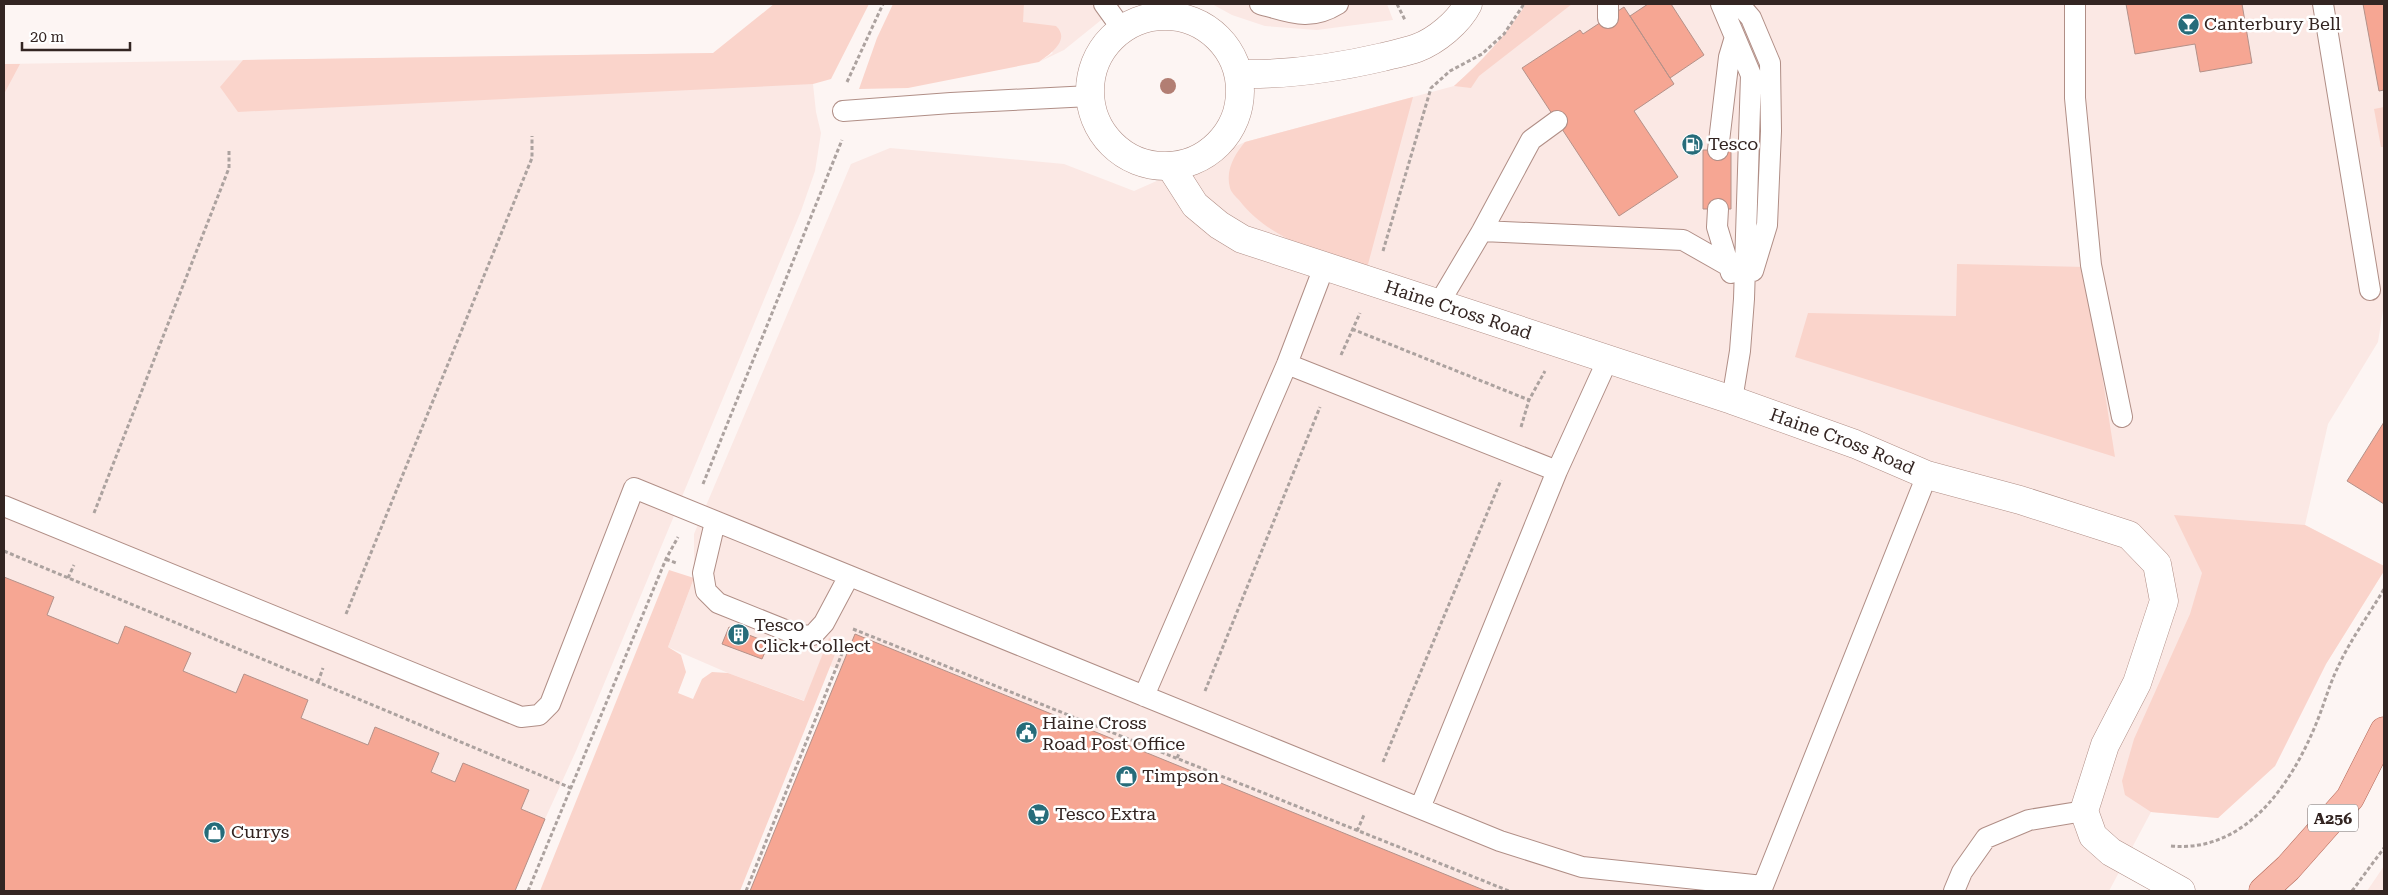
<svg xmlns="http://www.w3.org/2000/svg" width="2388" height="895" viewBox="0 0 2388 895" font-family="'Roboto Serif',serif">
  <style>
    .built { fill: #fbe8e4 }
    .green { fill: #fad4cb }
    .building { fill: #f6a693; stroke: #b49189 }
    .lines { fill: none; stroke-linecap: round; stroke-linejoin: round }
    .service-casing { stroke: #b08e86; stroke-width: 22 }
    .minor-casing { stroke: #b08e86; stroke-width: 29 }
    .primary-casing { stroke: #b06656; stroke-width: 29 }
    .path { stroke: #aca29f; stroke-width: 3; stroke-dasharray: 4 2.5; stroke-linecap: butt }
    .service { stroke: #fff; stroke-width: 20 }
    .minor { stroke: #fff; stroke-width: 28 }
    .primary { stroke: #f8b8aa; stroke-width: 28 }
    .tree { fill: #b27e73 }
    .labels { text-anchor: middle; stroke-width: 5; stroke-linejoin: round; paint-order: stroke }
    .shield { fill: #fff; stroke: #706664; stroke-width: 1 }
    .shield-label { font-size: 16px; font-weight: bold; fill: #332522 }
    .poi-label { font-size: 18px; fill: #332522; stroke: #fff; text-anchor: start }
    .street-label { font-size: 18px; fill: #332522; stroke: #fff }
  </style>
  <rect width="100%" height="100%" fill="#fdf5f3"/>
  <!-- built -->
  <path class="built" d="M1024 4H1121L1064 50 1039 62 1053 53 1022 22Z
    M1212 4H1387L1393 20 1317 30 1265 26 1232 15Z
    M1526 4H2384V304L2378 342 2328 424 2305 525 2384 566V571L2326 664 2275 766 2218 818 2151 812 2109 891H750L840 670 830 666 840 642 829 638 805 701 728 673 668 647 694 578V534L851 164 890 148 1064 164 1134 191 1245 142 1454 86 1486 57 1512 26Z
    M713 53 813 84 816 112 821 133 815 171 801 211 576 751 545 819 515 891H4V64Z
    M2384 866V891H2367Z"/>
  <!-- green -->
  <path class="green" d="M774 4H869L831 79 813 84 238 112 220 87 243 60 713 53Z
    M893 4H1024L1023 22 1056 26C1071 40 1050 54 1039 62L908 88 859 89 877 38Z
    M1526 4H1572L1479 76 1471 88 1454 86C1482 61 1506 35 1526 4Z
    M4 64H20L4 94Z
    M1413 97 1367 268C1321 253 1270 240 1239 200 1236 197 1231 192 1230 188 1225 170 1235 154 1245 142Z
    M2384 107V147H2381L2374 109Z
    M1957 264 2085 267 2115 457 1795 357 1808 313 1956 316Z
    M2174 515 2305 525 2384 566V571L2326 664 2275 766 2218 818 2151 812 2125 795 2122 781 2134 739 2190 614 2202 573Z
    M669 570 694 578 668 647 681 655 686 672 678 693 693 699 702 679 712 672 728 673 804 701 829 638 840 642 740 891H540Z"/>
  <!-- building -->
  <path class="building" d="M1648 4H1671L1704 55 1670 78 1630 16Z
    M2126 4H2242L2252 63 2200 72 2195 44 2135 54Z
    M2363 4H2384V90L2379 91Z
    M1624 7 1674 84 1634 111 1678 177 1619 216 1522 68 1580 30 1583 34Z
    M1703 150H1731V209H1703Z
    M2384 422V504L2347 481Z
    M4 577 54 597 47 615 118 644 125 626 191 653 183 671 236 693 244 674 308 700 301 718 368 745 375 727 439 753 431 772 455 782 463 763 529 790 521 809 545 819 515 891H4Z
    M729 627 769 643 762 659 722 644Z
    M855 634 1486 891H750Z"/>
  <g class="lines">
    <defs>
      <path id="service" d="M1104 4 1122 29
        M1260 4C1290 12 1309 22 1338 4
        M1608 4V18
        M1721 4 1751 75 1744 299 1740 351 1732 400
        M1739 4 1751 18 1770 63 1771 131 1767 225 1753 271
        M2075 4V98L2091 265 2122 417
        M2323 4 2370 290
        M843 111 951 103 1090 96
        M1718 150 1729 57 1735 37
        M1718 209 1717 227 1731 273
        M1482 231 1683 240 1727 265
        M1438 305 1482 231 1531 140 1557 121
        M1287 364 1557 471
        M4 506 521 717 539 715 550 704 634 488 1500 841 1582 867 1763 886 1927 475
        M715 522 703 573 706 591 718 603 800 636 813 635 824 623 849 576
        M1144 696 1287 364 1324 267
        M1420 808 1557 471 1608 359
        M1954 891 1962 872 1986 838 2029 820 2084 811"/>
      <g id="minor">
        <circle cx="1165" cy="91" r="75"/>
        <path d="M1239 74C1287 75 1336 68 1383 57 1394 54 1406 52 1417 48 1436 41 1459 22 1468 4"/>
        <path id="s1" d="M1170 166 1195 205 1219 225 1242 239 1732 400 1855 444 1927 475 2020 500 2129 535 2157 564 2164 601 2137 683 2105 745 2084 811 2093 836 2111 852 2181 891"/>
      </g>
      <path id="primary" d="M2263 891 2288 868 2350 798 2384 731"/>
    </defs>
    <!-- service casing -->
    <use href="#service" class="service-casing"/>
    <!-- minor casing -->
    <use href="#minor" class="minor-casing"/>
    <!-- primary casing -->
    <use href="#primary" class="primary-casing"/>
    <!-- path -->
    <path class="path" d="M1397 4 1405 20
      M847 82 883 4
      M1383 251 1431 88 1450 71 1482 54 1504 34 1524 4
      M1352 329 1529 400
      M1341 355 1360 313
      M1521 427 1529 400 1545 371
      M703 484 842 140
      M94 513 229 168V149
      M4 551 571 788
      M666 559 676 563
      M68 578 74 565
      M346 614 532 158V136
      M853 629 1509 891
      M318 682 323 668
      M1205 691 1320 407
      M1177 758 1184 743
      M1383 762 1501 480
      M1357 831 1364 815
      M2171 846C2245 853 2291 785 2316 724 2324 705 2329 685 2338 667 2350 640 2369 615 2384 589
      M528 891 666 559 678 537
      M746 891 845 646
      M2352 891 2384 848"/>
    <!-- service -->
    <use href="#service" class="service"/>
    <!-- minor -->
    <use href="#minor" class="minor"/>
    <!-- primary -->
    <use href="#primary" class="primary"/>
  </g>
  <!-- trees -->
  <circle class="tree" cx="1168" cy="86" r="8"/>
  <!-- icons -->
  <defs>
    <symbol id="bar-disc" viewBox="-11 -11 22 22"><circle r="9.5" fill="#266c7a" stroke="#fff"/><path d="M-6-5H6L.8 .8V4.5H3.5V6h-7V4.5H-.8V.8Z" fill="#fff"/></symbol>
    <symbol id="fuel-disc" viewBox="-11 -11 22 22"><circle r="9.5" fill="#266c7a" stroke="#fff"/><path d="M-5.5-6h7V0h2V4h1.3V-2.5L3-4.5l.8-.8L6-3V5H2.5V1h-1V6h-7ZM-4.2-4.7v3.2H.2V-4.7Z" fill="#fff"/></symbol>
    <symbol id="building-disc" viewBox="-11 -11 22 22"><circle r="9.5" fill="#266c7a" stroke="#fff"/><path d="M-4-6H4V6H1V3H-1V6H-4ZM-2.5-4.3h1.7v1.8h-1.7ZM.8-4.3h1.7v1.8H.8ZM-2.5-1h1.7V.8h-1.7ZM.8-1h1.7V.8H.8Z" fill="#fff"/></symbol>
    <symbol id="civic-disc" viewBox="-11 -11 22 22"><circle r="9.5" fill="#266c7a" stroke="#fff"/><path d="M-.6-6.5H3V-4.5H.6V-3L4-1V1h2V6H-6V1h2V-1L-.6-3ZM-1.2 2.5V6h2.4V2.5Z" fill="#fff"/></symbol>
    <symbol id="shop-disc" viewBox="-11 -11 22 22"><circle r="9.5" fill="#266c7a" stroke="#fff"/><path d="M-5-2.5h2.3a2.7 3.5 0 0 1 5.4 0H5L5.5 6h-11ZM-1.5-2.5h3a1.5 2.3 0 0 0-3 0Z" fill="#fff"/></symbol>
    <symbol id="supermarket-disc" viewBox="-11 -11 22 22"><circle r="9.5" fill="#266c7a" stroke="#fff"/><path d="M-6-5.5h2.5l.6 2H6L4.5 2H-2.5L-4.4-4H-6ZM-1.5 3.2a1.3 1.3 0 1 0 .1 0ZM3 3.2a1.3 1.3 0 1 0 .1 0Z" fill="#fff"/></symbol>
  </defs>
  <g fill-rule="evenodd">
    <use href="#bar-disc" x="2176" y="12" width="25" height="25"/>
    <use href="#fuel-disc" x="1680" y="132" width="25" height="25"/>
    <use href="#building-disc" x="726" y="622" width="25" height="25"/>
    <use href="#civic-disc" x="1014" y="720" width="25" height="25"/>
    <use href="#shop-disc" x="1114" y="764" width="25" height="25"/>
    <use href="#supermarket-disc" x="1026" y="802" width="25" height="25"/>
    <use href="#shop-disc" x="202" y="820" width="25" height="25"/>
  </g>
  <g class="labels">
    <!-- shield labels -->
    <rect class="shield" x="2308" y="804.5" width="50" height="27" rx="4"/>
    <g class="shield-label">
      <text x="2333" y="824">A256</text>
    </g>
    <!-- poi labels -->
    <g class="poi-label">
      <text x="2204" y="30">Canterbury Bell</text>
      <text x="1708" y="150">Tesco</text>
      <text x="754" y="631">Tesco<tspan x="754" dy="21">Click+Collect</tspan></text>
      <text x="1042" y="729">Haine Cross<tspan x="1042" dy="21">Road Post Office</tspan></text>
      <text x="1142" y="782">Timpson</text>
      <text x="1055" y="820">Tesco Extra</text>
      <text x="231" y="838">Currys</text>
    </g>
    <!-- street labels -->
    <g class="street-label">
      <text dy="6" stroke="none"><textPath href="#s1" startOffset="332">Haine Cross Road</textPath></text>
      <text dy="6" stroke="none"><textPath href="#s1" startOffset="738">Haine Cross Road</textPath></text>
    </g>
  </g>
  <!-- border -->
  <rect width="2388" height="895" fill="none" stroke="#332522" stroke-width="10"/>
  <!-- scale -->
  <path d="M22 42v8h108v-8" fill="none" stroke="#332522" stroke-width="2.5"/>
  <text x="30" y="42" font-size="15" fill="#332522" stroke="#ffffff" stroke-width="4" paint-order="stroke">20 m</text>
</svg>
